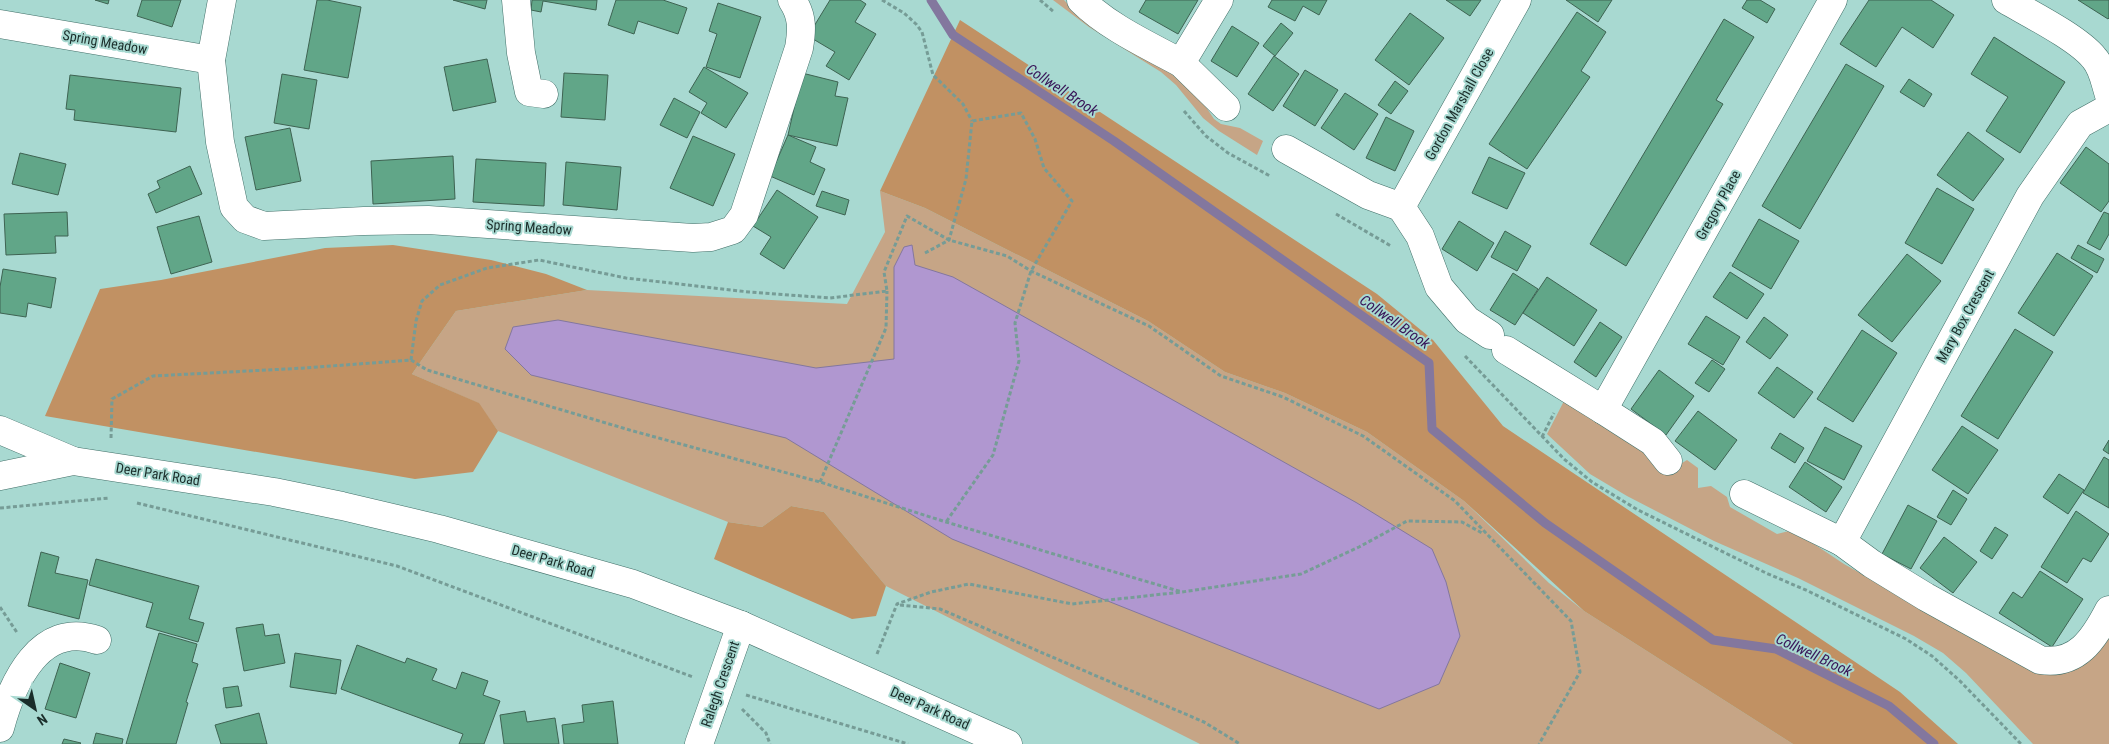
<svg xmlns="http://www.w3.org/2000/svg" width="2109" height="744" viewBox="0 0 2109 744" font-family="'Roboto Condensed',sans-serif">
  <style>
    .green { fill: #c6a586 }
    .forest { fill: #c19163 }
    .water { fill: #b097d0; stroke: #83779e }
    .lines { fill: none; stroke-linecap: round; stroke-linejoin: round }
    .stream { stroke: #83779e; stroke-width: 9 }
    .building { fill: #61a688; stroke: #3e6352 }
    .minor-casing { stroke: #416f68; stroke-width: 29 }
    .tertiary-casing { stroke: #416f68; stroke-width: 29 }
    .path { stroke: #769c96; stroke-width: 3; stroke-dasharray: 4 2.5; stroke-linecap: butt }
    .minor { stroke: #fff; stroke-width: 28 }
    .tertiary { stroke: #fff; stroke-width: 28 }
    .labels { text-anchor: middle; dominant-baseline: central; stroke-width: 4; stroke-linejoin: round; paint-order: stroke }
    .street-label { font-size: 14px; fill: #1a2d2a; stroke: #a8d9d1 }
    .water-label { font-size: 15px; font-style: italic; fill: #381558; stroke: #a8d9d1 }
  </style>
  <rect width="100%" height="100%" fill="#a8d9d1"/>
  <!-- green -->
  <g class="green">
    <polygon points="1053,0 1064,0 1075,12 1177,76 1200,98 1214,119 1221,124 1240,128 1263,141 1257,155 1219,131 1203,118 1176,85 1161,72 1089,27"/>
    <polygon points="880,191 925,208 1148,321 1225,372 1285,393 1367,432 1464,501 1549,583 1584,611 1793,744 1200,744 886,586 824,512 791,506 762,527 728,522 498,431 478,403 412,374 456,311 587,290 847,304 885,232"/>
    <polygon points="1564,401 1650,448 1669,471 1687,460 1698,468 1698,488 1711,486 1727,497 1730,507 1777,534 1793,530 1844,564 2027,667 2109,634 2109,744 2033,744 1966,673 1943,653 1914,636 1798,578 1714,541 1627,496 1590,474 1547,434"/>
  </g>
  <!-- forest -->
  <g class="forest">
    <polygon points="960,20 1377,294 1433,340 1503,426 1900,692 1958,744 1793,744 1584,611 1464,501 1367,432 1285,393 1225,372 1148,321 925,208 880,191"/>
    <polygon points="393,245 491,260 546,274 587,290 456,311 412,374 479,403 498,431 473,472 415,479 45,416 100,289 161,280 325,248"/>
    <polygon points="791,506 824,512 886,586 876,616 852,619 714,559 728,522 762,527"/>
  </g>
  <!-- water -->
  <polygon class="water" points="912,245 915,265 953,277 1357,503 1432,549 1446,582 1460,636 1439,684 1379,709 952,539 786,438 531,375 505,349 513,327 558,320 816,368 894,359 894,267 904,247"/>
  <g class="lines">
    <!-- stream -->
    <polyline class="stream" points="931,0 953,35 1114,141 1429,363 1432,429 1545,523 1713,640 1776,649 1889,706 1934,744"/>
  </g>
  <!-- building -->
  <g class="building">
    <polygon points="95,0 109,0 108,4"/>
    <polygon points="142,0 181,0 172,27 137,16"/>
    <polygon points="317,0 327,0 361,7 348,78 304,70"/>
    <polygon points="453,0 487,0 485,9"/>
    <polygon points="532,0 597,0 596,10 543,1 541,12 531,10"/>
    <polygon points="616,0 663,0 687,8 678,34 638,21 634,34 608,25"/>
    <polygon points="830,0 860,0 866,4 855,22 876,34 849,80 826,66 835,52 808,36"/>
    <polygon points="1146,0 1198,0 1178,34 1139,12"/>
    <polygon points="1272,0 1327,0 1319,15 1303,6 1295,21 1268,7"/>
    <polygon points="1446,0 1481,0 1470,16"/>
    <polygon points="1566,0 1612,0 1598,22"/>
    <polygon points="1747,0 1760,0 1775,9 1767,23 1742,8"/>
    <polygon points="1869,0 1931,0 1954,15 1933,48 1902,27 1876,67 1840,44"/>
    <polygon points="2078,0 2109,0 2109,18 2108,19"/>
    <polygon points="718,3 761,17 740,78 706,67 717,34 709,31"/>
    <polygon points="1577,12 1606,32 1581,71 1590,77 1527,169 1489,144"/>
    <polygon points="1410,13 1444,38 1409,85 1375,60"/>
    <polygon points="1724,19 1754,37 1716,100 1723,104 1626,266 1590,244"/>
    <polygon points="1281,23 1293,33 1275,56 1263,46"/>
    <polygon points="1232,26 1259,43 1237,77 1211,61"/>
    <polygon points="1994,37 2065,82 2020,153 1986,131 2008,97 1971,74"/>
    <polygon points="1274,56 1299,74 1273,111 1248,94"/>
    <polygon points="487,59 496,102 453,111 444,67"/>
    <polygon points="1846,64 1884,86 1800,229 1762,206"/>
    <polygon points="704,67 748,93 726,128 701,113 707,103 689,92"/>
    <polygon points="1305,70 1338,90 1315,126 1283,106"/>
    <polygon points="564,73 608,75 605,120 561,117"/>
    <polygon points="802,73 838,82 835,96 848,98 837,146 788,135"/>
    <polygon points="282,74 317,80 309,129 274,123"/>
    <polygon points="70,75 181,88 176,132 74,120 75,110 66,109"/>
    <polygon points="1909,79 1932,94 1924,107 1900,92"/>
    <polygon points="1395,81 1408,91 1391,114 1378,105"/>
    <polygon points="1345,93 1378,114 1354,150 1321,128"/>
    <polygon points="674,98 700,112 687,138 660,125"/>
    <polygon points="1386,117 1414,131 1395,171 1366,158"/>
    <polygon points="290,128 301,181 256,190 245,137"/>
    <polygon points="1968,132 2004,159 1973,201 1937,175"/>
    <polygon points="788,135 816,147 810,162 825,169 814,195 770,176"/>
    <polygon points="693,136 735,154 713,206 670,188"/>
    <polygon points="2086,147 2109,164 2109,201 2101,212 2060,183"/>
    <polygon points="20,153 66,164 58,195 12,184"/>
    <polygon points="453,156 455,199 373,204 371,161"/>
    <polygon points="1489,157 1525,173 1507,209 1472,193"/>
    <polygon points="476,159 546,163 544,206 473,202"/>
    <polygon points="566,162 621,167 617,210 563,205"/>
    <polygon points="190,166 202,194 156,213 148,194 160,188 157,181"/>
    <polygon points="1937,188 1974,209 1942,264 1905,243"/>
    <polygon points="777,190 818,217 784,269 760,254 771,237 753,226"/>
    <polygon points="822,191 849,200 845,215 816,206"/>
    <polygon points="67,212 68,236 55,236 56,253 6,255 4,214"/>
    <polygon points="2104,212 2109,214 2109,234 2100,250 2087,243"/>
    <polygon points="199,216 212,262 171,274 157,227"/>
    <polygon points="1759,219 1799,241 1771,289 1732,266"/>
    <polygon points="1459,221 1494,243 1477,271 1442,249"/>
    <polygon points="1505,231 1531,246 1517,271 1491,257"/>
    <polygon points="2078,245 2104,259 2097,273 2071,258"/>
    <polygon points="2057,253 2093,276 2054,336 2018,313"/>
    <polygon points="1907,254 1941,281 1892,342 1858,315"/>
    <polygon points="3,269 56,278 51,308 28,303 26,317 0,313 0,287"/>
    <polygon points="1730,272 1764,294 1747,319 1713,297"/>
    <polygon points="1513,273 1538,289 1515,325 1490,310"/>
    <polygon points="1547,277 1597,310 1574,346 1523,313"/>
    <polygon points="1706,316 1740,337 1723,365 1688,344"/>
    <polygon points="1764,317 1788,335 1770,359 1746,342"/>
    <polygon points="1600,322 1622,337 1596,377 1574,362"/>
    <polygon points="2015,329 2053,352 1998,439 1961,416"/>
    <polygon points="1862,330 1897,353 1853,422 1817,399"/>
    <polygon points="1712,360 1725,369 1709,392 1695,383"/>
    <polygon points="1777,367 1813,392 1794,418 1758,393"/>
    <polygon points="1659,370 1694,396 1666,435 1631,409"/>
    <polygon points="1698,411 1737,440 1715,470 1675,441"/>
    <polygon points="1962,426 1998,450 1968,494 1932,470"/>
    <polygon points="1825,427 1862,446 1844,480 1807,461"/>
    <polygon points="1780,433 1804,448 1795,463 1771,448"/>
    <polygon points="2109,440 2109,454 2103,450"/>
    <polygon points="2104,457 2109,460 2109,508 2083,493"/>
    <polygon points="1805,462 1842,487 1826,512 1789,487"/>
    <polygon points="2059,474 2084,490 2068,514 2043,497"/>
    <polygon points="1953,490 1967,499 1951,525 1937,517"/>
    <polygon points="1908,505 1937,521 1911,569 1882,554"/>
    <polygon points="2076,511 2109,534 2091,562 2083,558 2067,583 2041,567"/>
    <polygon points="1995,527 2008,535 1992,559 1980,551"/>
    <polygon points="1944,537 1977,562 1953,593 1920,568"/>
    <polygon points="41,552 59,557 55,573 88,580 79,619 28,606"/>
    <polygon points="96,559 199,586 189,619 204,623 198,642 146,627 153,603 89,585"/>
    <polygon points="2040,571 2083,599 2052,647 1999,613 2013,592 2022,598"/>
    <polygon points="263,624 265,636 279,634 285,663 244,671 236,628"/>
    <polygon points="159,633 197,644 192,662 198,664 186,702 188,703 176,744 126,744"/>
    <polygon points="357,645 405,663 407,658 437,669 432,680 456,689 462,672 488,681 483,695 500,701 484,744 459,744 463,734 341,689"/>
    <polygon points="295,653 341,660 336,694 290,687"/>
    <polygon points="60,663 90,673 76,718 45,709"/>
    <polygon points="238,686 242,706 226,708 223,688"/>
    <polygon points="613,701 618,744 564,744 562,725 584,722 582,705"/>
    <polygon points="525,711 527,722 555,718 559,744 504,744 500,715"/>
    <polygon points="259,713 267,744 221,744 215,725"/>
    <polygon points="96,733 123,739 122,744 93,744"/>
    <polygon points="64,739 81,743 80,744 62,744"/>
  </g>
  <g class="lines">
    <defs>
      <g id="minor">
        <path d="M222 0 211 60 220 142 234 207 245 219 264 226 364 221 428 220 693 238 711 237 733 230 744 215 799 48C802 30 803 16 792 0"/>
        <polyline points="516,0 521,53 529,92 544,94"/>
        <path d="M1081 0C1108 27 1148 45 1181 63"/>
        <polyline points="1219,0 1181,63 1226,107"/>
        <path d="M2006 0C2030 14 2078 38 2094 58 2103 68 2105 83 2109 95"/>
        <polyline points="0,24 211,60"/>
        <polyline points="1286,149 1368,195 1401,207 1517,0"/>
        <polyline points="1401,207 1420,236 1439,287 1467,320 1490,335"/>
        <polyline points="1506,350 1603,410 1833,0"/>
        <polyline points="1603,410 1653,442 1668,461"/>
        <path d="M1744 494 1842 542 1872 564 1926 597 2040 660C2077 666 2094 639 2109 610"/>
        <polyline points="1842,542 2030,196 2080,124 2109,108"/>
        <path d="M0 728C12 683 40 620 97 640"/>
        <polyline points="699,744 741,625"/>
      </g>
      <g id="tertiary">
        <polyline points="0,430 73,461 274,492 342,506 439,529 633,584 741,625 1008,744"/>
        <polyline points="0,476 73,461"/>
      </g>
    </defs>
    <!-- minor casing -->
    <use href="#minor" class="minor-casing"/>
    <!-- tertiary casing -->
    <use href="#tertiary" class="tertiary-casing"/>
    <!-- path -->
    <g class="path">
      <polyline points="882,0 904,13 916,24 922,32 933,75 963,104 972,121"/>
      <polyline points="1040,0 1054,12"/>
      <polyline points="1184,111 1206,136 1228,153 1270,176"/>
      <polyline points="1336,214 1391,246"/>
      <polyline points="925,253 949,240 966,179 972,121 1021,113 1035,139 1044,168 1072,201 1031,271 1015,323 1019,361 993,455 946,522"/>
      <polyline points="1465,356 1564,459 1592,482 1638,510 1766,573 1808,591 1906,639 1932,656 1960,681 2021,744"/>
      <polyline points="411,360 416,321 422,301 440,285 487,268 539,260 626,278 749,292 830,298 887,291 884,272 907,216 949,240 1007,256 1031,271 1149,326 1221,376 1283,397 1363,436 1455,501 1571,621 1580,672 1539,744"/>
      <polyline points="1542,437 1554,413"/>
      <polyline points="111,438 112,399 153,376 305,368 411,360 427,370 633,431 820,482 946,522 1182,592"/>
      <polyline points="820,482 886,328 887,291"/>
      <polyline points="137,503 397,566 693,677"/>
      <polyline points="0,508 109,498"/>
      <polyline points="900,605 940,609 1204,722 1240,744"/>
      <polyline points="0,607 18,634"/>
      <polyline points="877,654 897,604 931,592 969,584 1072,604 1182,592 1301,574 1359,547 1407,521 1462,522 1482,533"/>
      <polyline points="746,695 908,744"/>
      <polyline points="742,709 766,733 770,744"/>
    </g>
    <!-- minor -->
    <use href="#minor" class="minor"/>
    <!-- tertiary -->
    <use href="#tertiary" class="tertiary"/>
  </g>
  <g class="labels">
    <!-- street labels -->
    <g class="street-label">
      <text transform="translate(105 42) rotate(10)">Spring Meadow</text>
      <text transform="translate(1459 104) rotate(-61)">Gordon Marshall Close</text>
      <text transform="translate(1718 205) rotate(-61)">Gregory Place</text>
      <text transform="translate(529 227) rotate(4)">Spring Meadow</text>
      <text transform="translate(1965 316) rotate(-61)">Mary Box Crescent</text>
      <text transform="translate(158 474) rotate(9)">Deer Park Road</text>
      <text transform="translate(553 561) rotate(16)">Deer Park Road</text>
      <text transform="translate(720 684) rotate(-71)">Ralegh Crescent</text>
      <text transform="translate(930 708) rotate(24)">Deer Park Road</text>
    </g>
    <!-- water labels -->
    <g class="water-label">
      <text transform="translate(1062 90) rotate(33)">Collwell Brook</text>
      <text transform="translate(1395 322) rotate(35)">Collwell Brook</text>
      <text transform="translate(1814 655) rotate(25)">Collwell Brook</text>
    </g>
  </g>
  <!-- north arrow -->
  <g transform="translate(35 709) rotate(146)" stroke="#a8d9d1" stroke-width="4" paint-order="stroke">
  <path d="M0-4L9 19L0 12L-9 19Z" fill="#1a2d2a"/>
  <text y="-8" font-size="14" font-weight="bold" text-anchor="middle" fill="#1a2d2a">N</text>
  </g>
</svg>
